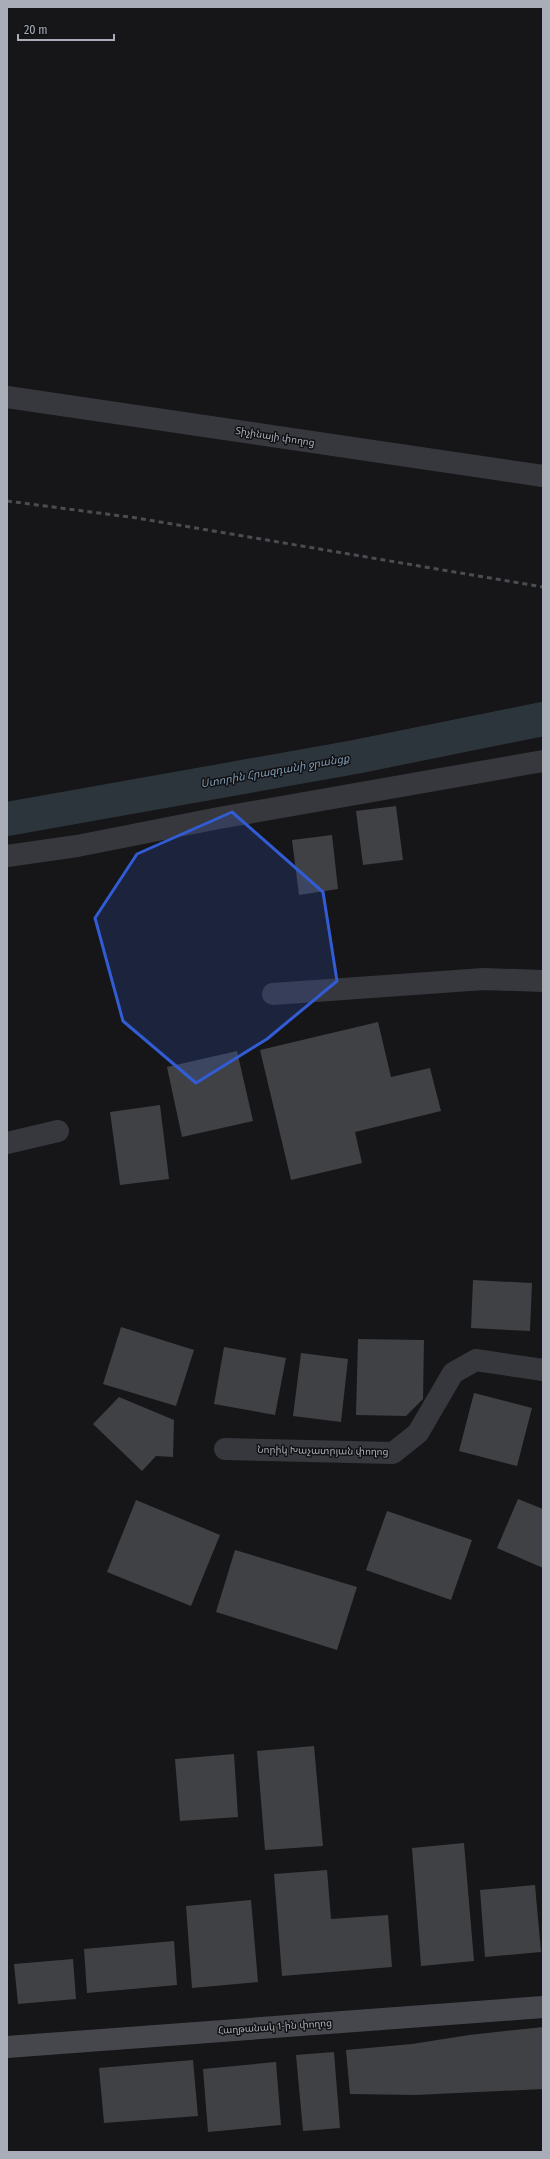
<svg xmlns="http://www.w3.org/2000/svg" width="550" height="2159" viewBox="0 0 550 2159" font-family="'Fira Sans Condensed','Noto Sans Armenian',sans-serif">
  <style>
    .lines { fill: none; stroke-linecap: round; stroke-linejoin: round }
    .canal { stroke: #2c353c; stroke-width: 34 }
    .building { fill: #404145 }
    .minor { stroke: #37383d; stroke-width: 22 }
    .tertiary { stroke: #37383d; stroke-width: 22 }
    .secondary { stroke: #45474d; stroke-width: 22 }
    .rail { stroke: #4a4c52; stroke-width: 3; stroke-dasharray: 5 4; stroke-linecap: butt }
    .marked { fill: #325cd3; fill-opacity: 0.2; stroke: #325cd3; stroke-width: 3; stroke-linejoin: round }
    .labels { text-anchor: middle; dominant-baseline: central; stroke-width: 3; stroke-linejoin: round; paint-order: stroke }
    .street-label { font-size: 10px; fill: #a8adb8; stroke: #111113 }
    .water-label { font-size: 11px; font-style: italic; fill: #7f9bb3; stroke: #111113 }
  </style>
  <rect width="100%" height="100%" fill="#161618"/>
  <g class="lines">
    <!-- canal -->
    <polyline class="canal" points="7,819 355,757 543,719"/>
  </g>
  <!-- building -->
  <g class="building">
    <polygon points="396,806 403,860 363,865 356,811"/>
    <polygon points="332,835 338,889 299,895 292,840"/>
    <polygon points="378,1022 391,1077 430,1068 441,1111 355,1132 362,1163 291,1180 260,1050"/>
    <polygon points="237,1051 253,1121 182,1137 167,1067"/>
    <polygon points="160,1105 169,1179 120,1185 110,1112"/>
    <polygon points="473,1280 532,1283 530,1331 471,1328"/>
    <polygon points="121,1327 194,1350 176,1406 103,1384"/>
    <polygon points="358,1339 424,1340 423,1399 406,1416 356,1415"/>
    <polygon points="224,1347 286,1358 275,1415 214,1404"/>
    <polygon points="301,1353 348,1359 341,1422 293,1416"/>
    <polygon points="474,1393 532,1408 517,1466 459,1451"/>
    <polygon points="119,1397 174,1420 173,1457 156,1456 142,1471 93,1424"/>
    <polygon points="518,1499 543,1509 543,1568 497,1548"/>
    <polygon points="136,1500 220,1535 191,1606 107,1572"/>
    <polygon points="387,1511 472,1540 451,1600 366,1570"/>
    <polygon points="235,1550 357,1587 337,1650 216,1612"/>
    <polygon points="314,1746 323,1846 265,1850 257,1751"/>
    <polygon points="234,1754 238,1817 180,1821 175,1759"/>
    <polygon points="464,1843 474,1961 421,1966 412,1848"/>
    <polygon points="327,1870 331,1919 388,1915 392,1967 282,1976 274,1874"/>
    <polygon points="535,1885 541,1952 485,1957 480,1890"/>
    <polygon points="251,1900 258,1982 192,1988 186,1906"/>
    <polygon points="174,1941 177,1985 87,1993 84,1949"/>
    <polygon points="73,1959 76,1999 18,2004 14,1964"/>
    <polygon points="543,2027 543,2089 415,2095 350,2094 346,2050 412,2044 469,2035"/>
    <polygon points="334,2052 340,2128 303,2131 296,2055"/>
    <polygon points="193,2060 198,2116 104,2123 99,2068"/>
    <polygon points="276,2062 281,2125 208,2132 203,2069"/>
  </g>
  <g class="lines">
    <!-- minor -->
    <g class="minor">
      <polyline points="7,856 77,846 219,818 543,761"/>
      <polyline points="273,994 484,979 543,981"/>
      <polyline points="7,1143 58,1131"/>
      <polyline points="225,1449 393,1453 418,1433 453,1373 476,1360 543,1370"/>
    </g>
    <!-- tertiary -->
    <polyline class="tertiary" points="7,397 543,476"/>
    <!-- secondary -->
    <polyline class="secondary" points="7,2047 543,2007"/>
    <!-- rail -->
    <polyline class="rail" points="7,501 137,518 543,587"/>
  </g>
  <!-- marked area -->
  <path class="marked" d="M232 812 323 892 337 981 267 1039 196 1083 123 1021 95 918 137 854Z"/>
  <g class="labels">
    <!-- street labels -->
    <g class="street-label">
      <text transform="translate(275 437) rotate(9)">Տիչինայի փողոց</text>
      <text transform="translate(323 1451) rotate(1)">Նորիկ Խաչատրյան փողոց</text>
      <text transform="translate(275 2027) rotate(-4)">Հաղթանակ 1-ին փողոց</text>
    </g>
    <!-- water labels -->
    <g class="water-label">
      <text transform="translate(275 771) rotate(-10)">Ստորին Հրազդանի ջրանցք</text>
    </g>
  </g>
  <!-- border -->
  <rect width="550" height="2159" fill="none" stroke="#a8adb8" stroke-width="16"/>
  <!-- scale -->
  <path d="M18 34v6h96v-6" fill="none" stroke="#a8adb8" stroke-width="2"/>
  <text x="24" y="34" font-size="12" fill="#a8adb8" stroke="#111113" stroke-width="3" paint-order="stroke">20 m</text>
</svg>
